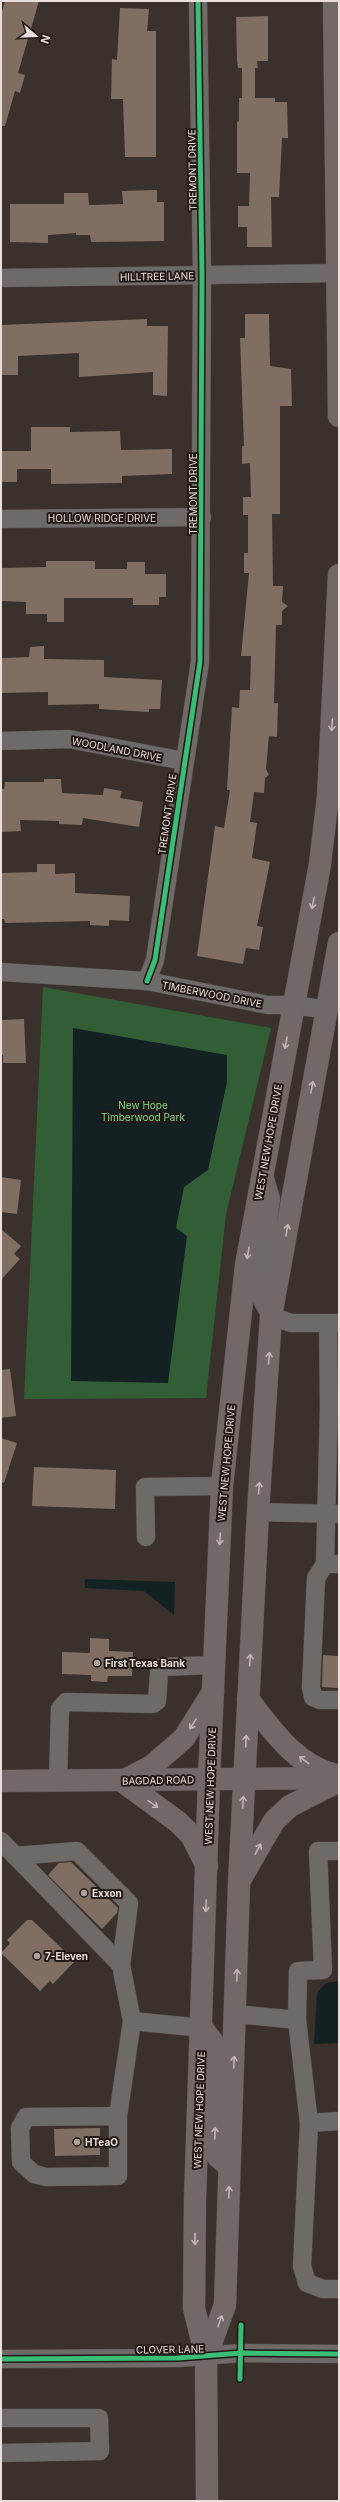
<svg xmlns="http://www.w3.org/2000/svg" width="340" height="2502" viewBox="0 0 340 2502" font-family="Inter,sans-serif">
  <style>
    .green { fill: #325e36 }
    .water { fill: #132123 }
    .building { fill: #7f6e61 }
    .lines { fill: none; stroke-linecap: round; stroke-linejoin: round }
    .minor-casing { stroke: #554e49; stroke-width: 19 }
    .major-casing { stroke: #554e49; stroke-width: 23 }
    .minor { stroke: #6e6a68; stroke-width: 18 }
    .major { stroke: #706967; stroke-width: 22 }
    .cycleway-casing { stroke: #211915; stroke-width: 8 }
    .cycleway { stroke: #3abd76; stroke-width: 5 }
    .oneway { stroke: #bfb5b1 }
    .poi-dot { fill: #aca19d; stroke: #211915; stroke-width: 1.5 }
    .labels { text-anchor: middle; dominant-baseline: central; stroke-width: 4; stroke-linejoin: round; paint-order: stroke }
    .street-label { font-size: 10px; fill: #e9ded9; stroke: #211915 }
    .park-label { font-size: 10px; fill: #80d889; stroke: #211915 }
    .poi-label { font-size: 10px; font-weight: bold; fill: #e9ded9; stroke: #211915; text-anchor: start }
  </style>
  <rect width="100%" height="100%" fill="#3a312d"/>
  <!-- green -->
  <polygon class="green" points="43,987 271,1028 226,1214 206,1398 24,1399"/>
  <!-- water -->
  <g class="water">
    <polygon points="73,1028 227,1055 227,1082 208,1170 184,1187 176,1228 187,1236 168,1383 71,1381"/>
    <polygon points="85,1579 175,1582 174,1615 144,1591 85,1588"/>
    <polygon points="339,1981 339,2043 314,2044 317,1993 326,1983"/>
  </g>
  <!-- building -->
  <g class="building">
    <polygon points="5,1 39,1 18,73 25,75 20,93 15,91 5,126 1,126 1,15"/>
    <polygon points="120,8 149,9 147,31 156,31 156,157 125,157 123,99 111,99 112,59 117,60"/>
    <polygon points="268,16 268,61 257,61 258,68 255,68 255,98 275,98 275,102 287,102 288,138 282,138 279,197 271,197 272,247 247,247 247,227 238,227 238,206 249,206 250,173 237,173 237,122 239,121 239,98 242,98 242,68 238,68 237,60 236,17"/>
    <polygon points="157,190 157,202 164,202 164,241 91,242 90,235 76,235 76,233 48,235 48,243 10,242 10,204 64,204 64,193 88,193 89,205 123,204 122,191"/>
    <polygon points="245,314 269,314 270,366 291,369 292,406 280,406 280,514 272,514 273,586 283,586 282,602 288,606 282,611 282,625 276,625 274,703 278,703 277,737 269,736 266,769 269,775 265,778 264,793 254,792 250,822 257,823 252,858 270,862 257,926 263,927 259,950 246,948 243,964 197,956 215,826 224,828 230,790 227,790 232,707 239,708 240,690 250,690 251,656 241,656 249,573 244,573 244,553 248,553 248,515 243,515 243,497 251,497 250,463 242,464 242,446 244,446 240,338 245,338"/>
    <polygon points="147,319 147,326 168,326 167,396 153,395 153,372 79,377 79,353 18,356 18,375 1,375 1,325"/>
    <polygon points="31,427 70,427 70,432 120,431 121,450 172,449 172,474 122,476 122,483 51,484 51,469 17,469 17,482 1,482 1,451 31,451"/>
    <polygon points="46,561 95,561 95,569 127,569 127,562 145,562 145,574 166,574 166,597 159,597 159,605 133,605 133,598 64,598 64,622 47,622 47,614 26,614 26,602 1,601 1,568 46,567"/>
    <polygon points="44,646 44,659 104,660 104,677 162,680 160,709 149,709 149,712 99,709 99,704 48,705 48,692 1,693 1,658 29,657 30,647"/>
    <polygon points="44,779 61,779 62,793 103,795 104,788 122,791 120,798 143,802 139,827 83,818 82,825 59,824 59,821 20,820 21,831 1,832 1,789 4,789 5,782 44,782"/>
    <polygon points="37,864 55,864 55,874 75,873 75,893 130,896 129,921 109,920 109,926 90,925 90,921 5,923 4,919 1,919 1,873 37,872"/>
    <polygon points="24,1019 26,1063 3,1063 3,1055 1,1055 1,1020"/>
    <polygon points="1,1177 21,1180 17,1214 1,1212"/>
    <polygon points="1,1229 21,1246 14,1254 20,1259 1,1280"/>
    <polygon points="10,1369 16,1416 1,1418 1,1370"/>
    <polygon points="1,1438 17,1443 4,1483 1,1482"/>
    <polygon points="34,1467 116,1470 115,1509 32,1506"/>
    <polygon points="90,1638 109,1639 109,1651 133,1652 132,1676 108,1676 107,1682 91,1681 91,1675 62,1674 62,1652 90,1653"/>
    <polygon points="323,1655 339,1656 339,1688 322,1687"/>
    <polygon points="71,1862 118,1908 117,1913 102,1929 48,1875 59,1863"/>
    <polygon points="27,1920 32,1920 75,1961 53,1984 50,1981 40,1991 1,1953 10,1943 7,1940"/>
    <polygon points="100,2128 100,2155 55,2156 54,2129"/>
  </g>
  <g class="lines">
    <defs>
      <g id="minor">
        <polyline points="1,278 339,273"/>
        <polyline points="1,519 202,517"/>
        <polyline points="1,741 69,739 184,761"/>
        <polyline points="1,972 147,981 268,1005 293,1005 328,1010"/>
        <polyline points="147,981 155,960 200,662 202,276 198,1"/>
        <polyline points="263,1172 271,1199 258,1293 271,1316 291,1323 339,1323"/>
        <polyline points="328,1323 329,1407"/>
        <polyline points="339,1407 329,1407 325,1564 339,1564"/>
        <polyline points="258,1512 338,1514"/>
        <polyline points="146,1537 145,1487 222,1486"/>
        <polyline points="325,1564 316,1578 311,1687 313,1697 320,1700 339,1700"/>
        <polyline points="58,1781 60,1709 66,1702 153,1704 157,1701 159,1673 162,1667 214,1665"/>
        <polyline points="1,1841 121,1965 132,2021 202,2028"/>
        <polyline points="15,1856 77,1851 129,1903 121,1965"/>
        <polyline points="236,2014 297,2020 298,1971 323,1970 318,1851 339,1851"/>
        <polyline points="297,2020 309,2123 302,2266 307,2283 323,2289 339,2289"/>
        <polyline points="118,2116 26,2117 20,2128 21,2162 34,2174 46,2177 118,2176 118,2116 132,2021"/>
        <polyline points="309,2123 339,2121"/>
        <polyline points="1,2359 178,2358 241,2353 339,2354"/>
        <polyline points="1,2418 99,2418 100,2451 1,2453"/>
      </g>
      <g id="major">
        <polyline points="334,1 339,416"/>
        <path d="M248 1699C272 1730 296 1766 336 1775"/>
        <polyline points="127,1779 152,1766 184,1738 213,1692"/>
        <polyline points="1,1781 339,1778"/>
        <polyline points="122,1781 178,1822 191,1835 207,1866"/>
        <polyline points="240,1880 274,1821 290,1806 339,1781"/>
        <path d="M203 2029C206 2034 211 2039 214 2044 224 2069 212 2125 218 2157L228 2165"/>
        <polyline points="206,2357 225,2305 239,1883 258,1512 271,1316 339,943"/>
        <polyline points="207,2501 206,2357 194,2308 195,2200 209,1779 222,1486 246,1265 320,864 328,797 339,575"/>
      </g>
    </defs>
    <!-- minor casing -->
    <use href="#minor" class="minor-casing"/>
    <!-- major casing -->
    <use href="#major" class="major-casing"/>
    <!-- minor -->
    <use href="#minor" class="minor"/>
    <!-- major -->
    <use href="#major" class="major"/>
    <defs>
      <g id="cycleway">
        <polyline points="147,981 155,960 200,662 202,276 198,1"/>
        <polyline points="1,2359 178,2358 241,2353 339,2354"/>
        <polyline points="240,2379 241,2325"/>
      </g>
    </defs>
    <!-- cycleway casing -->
    <use href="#cycleway" class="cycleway-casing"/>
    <!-- cycleway -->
    <use href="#cycleway" class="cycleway"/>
  </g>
  <!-- one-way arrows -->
  <defs><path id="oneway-shaft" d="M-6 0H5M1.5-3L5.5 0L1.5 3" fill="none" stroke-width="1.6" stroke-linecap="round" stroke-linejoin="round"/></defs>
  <g class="oneway">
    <use href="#oneway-shaft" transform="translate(332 725) rotate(93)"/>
    <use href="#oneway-shaft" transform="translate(313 903) rotate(101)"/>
    <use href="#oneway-shaft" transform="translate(286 1043) rotate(100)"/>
    <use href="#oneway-shaft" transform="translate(312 1087) rotate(-79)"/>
    <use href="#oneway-shaft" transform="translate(287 1230) rotate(-80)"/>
    <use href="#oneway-shaft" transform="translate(248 1253) rotate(100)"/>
    <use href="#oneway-shaft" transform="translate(269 1358) rotate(-86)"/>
    <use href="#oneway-shaft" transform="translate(259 1488) rotate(-86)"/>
    <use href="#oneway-shaft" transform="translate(220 1539) rotate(92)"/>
    <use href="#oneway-shaft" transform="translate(250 1660) rotate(-87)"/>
    <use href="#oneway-shaft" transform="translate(193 1724) rotate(122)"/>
    <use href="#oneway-shaft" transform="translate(246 1741) rotate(-87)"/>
    <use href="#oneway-shaft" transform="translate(304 1760) rotate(-143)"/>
    <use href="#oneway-shaft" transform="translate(243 1802) rotate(-87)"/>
    <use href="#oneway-shaft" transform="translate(153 1804) rotate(35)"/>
    <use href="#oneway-shaft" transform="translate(258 1849) rotate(-61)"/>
    <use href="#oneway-shaft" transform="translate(206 1906) rotate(92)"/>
    <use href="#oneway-shaft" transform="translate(237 1975) rotate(-89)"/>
    <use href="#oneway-shaft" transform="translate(234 2062) rotate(-87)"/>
    <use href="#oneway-shaft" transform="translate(215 2133) rotate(-89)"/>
    <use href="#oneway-shaft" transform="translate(229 2192) rotate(-88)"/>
    <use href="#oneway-shaft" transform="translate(195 2239) rotate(90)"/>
    <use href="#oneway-shaft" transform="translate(220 2321) rotate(-70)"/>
  </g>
  <!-- markers -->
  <g class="poi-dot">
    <circle cx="97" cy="1663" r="4"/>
    <circle cx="84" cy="1893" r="4"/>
    <circle cx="37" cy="1956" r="4"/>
    <circle cx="77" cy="2142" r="4"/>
  </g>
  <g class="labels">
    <!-- street labels -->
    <g class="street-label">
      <text transform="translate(192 170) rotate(-91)">TREMONT DRIVE</text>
      <text transform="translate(157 276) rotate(-1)">HILLTREE LANE</text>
      <text transform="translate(193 494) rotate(-90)">TREMONT DRIVE</text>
      <text x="102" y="518">HOLLOW RIDGE DRIVE</text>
      <text transform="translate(117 749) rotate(11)">WOODLAND DRIVE</text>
      <text transform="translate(167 814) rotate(-82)">TREMONT DRIVE</text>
      <text transform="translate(212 994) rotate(11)">TIMBERWOOD DRIVE</text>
      <text transform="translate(268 1142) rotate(-80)">WEST NEW HOPE DRIVE</text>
      <text transform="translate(226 1463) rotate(-85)">WEST NEW HOPE DRIVE</text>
      <text transform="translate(158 1780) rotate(-1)">BAGDAD ROAD</text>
      <text transform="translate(210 1786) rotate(-88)">WEST NEW HOPE DRIVE</text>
      <text transform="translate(199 2110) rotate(-88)">WEST NEW HOPE DRIVE</text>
      <text transform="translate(170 2349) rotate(-1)">CLOVER LANE</text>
    </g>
    <!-- park labels -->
    <g class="park-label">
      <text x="143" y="1105">New Hope<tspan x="143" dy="12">Timberwood Park</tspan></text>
    </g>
    <!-- poi labels -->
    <g class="poi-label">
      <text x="105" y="1663">First Texas Bank</text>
      <text x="92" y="1893">Exxon</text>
      <text x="45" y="1956">7-Eleven</text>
      <text x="85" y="2142">HTeaO</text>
    </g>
  </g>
  <!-- border -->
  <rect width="340" height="2502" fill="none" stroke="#e9ded9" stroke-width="4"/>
  <!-- north arrow -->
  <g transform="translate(36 36) rotate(109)" stroke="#211915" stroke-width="3" paint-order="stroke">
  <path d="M0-3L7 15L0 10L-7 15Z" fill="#e9ded9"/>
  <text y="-6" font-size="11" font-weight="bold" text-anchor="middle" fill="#e9ded9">N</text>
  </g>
</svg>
